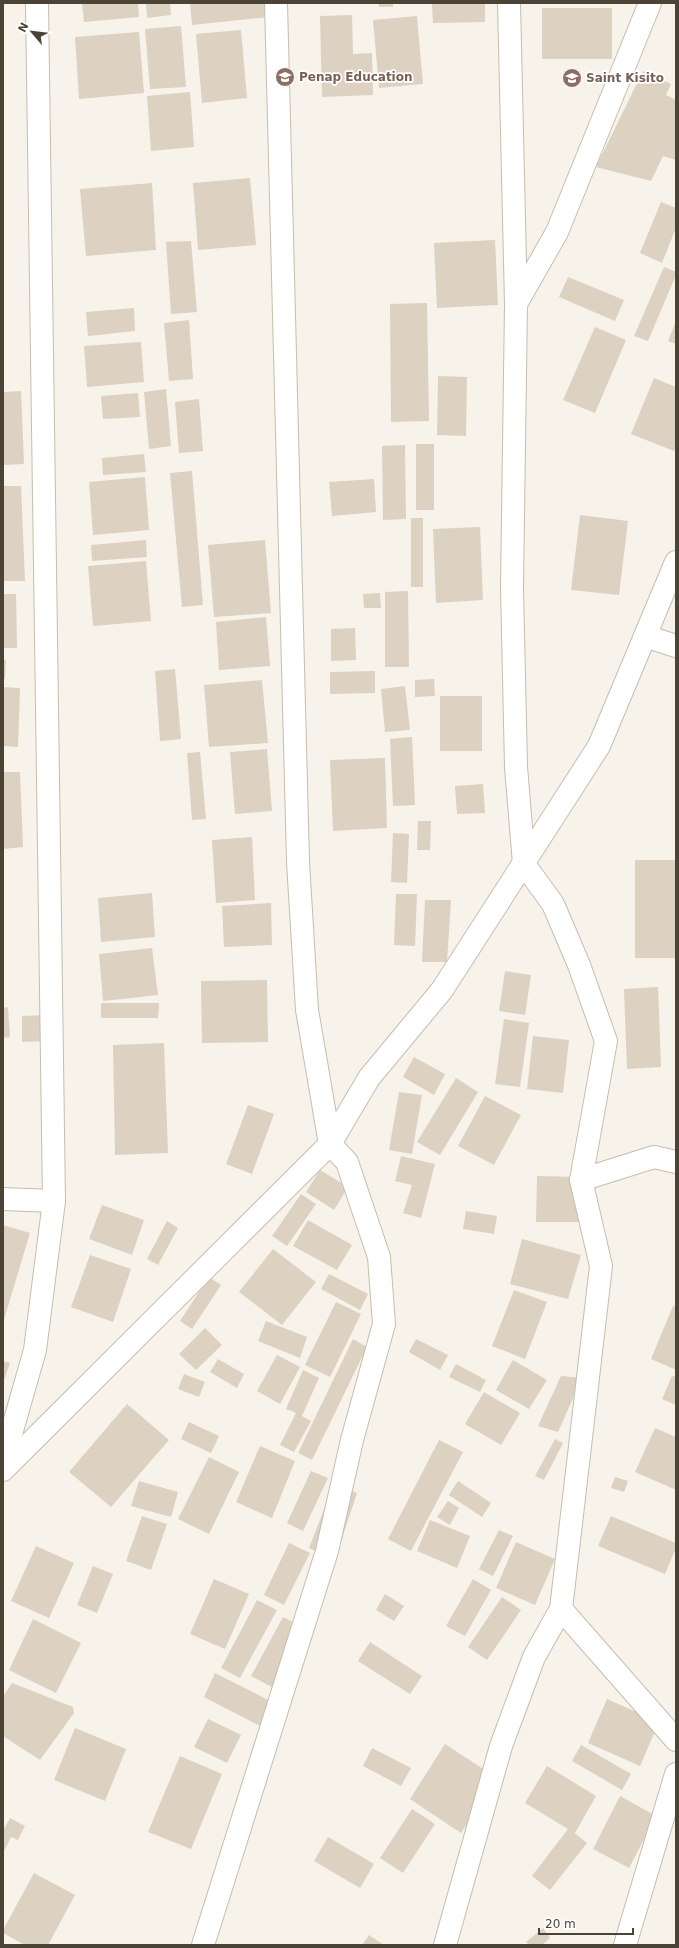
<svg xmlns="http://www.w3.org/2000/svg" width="679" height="1948" viewBox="0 0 679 1948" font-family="'DejaVu Sans',sans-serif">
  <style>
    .building { fill: #ddd1c1 }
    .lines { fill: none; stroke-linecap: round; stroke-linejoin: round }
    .street-casing { stroke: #c6bdae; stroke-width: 24 }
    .street { stroke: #fff; stroke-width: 22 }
    .labels { text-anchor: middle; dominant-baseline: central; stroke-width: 3.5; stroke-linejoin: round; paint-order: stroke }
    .education-label { font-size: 12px; font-weight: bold; fill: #785e54; stroke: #fff; text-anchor: start }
  </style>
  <rect width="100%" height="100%" fill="#f7f3ea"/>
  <!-- building -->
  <g class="building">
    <polygon points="82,3 138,3 139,17 84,22"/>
    <polygon points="146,3 170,3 171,15 147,18"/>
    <polygon points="190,3 268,3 269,17 192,25"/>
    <rect x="379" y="3" width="14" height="4"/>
    <polygon points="432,3 485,3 485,22 433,23"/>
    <rect x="542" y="8" width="70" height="51"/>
    <polygon points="352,15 353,54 372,53 373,95 322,97 320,16"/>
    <polygon points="417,16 423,84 379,88 373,20"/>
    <polygon points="181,26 186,87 150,89 145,29"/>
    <polygon points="241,30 247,98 202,103 196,34"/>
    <polygon points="139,32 144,93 79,99 75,37"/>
    <polygon points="643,71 671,84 666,95 676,100 676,160 663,156 651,181 596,167"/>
    <polygon points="190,92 194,147 151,151 147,96"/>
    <polygon points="250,178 256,245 198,250 193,183"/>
    <polygon points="152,183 156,250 86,256 80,189"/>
    <polygon points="661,202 676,208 676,228 662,263 640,253"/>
    <polygon points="495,240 498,305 437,308 434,243"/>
    <polygon points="191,241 197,312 171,314 166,242"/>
    <polygon points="664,267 676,272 676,275 648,341 634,336"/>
    <polygon points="568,277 624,300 615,321 559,297"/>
    <polygon points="427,303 429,421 391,422 390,304"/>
    <polygon points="134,308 135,331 88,336 86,312"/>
    <polygon points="189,320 193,379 169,381 164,323"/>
    <polygon points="676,321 676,344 668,341"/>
    <polygon points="595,327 626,340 595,413 563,400"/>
    <polygon points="141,342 144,382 87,387 84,346"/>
    <polygon points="438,376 467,377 466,436 437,435"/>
    <polygon points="654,378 676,387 676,447 674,451 631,434"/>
    <polygon points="166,389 171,446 149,449 144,392"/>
    <polygon points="21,391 24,464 3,465 3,392"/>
    <polygon points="138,393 140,417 103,419 101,396"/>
    <polygon points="199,399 203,451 179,453 175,402"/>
    <rect x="416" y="444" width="18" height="66"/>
    <polygon points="405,445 406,519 383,520 382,446"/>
    <polygon points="144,454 146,472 103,475 102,458"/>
    <polygon points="192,471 203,605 182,607 170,473"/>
    <polygon points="145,477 149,530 93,535 89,482"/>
    <polygon points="374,479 376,512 332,516 329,482"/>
    <polygon points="3,486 21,486 25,581 3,581"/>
    <polygon points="580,515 628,521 619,595 571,590"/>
    <rect x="411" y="518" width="12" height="69"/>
    <polygon points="480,527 483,600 436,603 433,529"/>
    <polygon points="146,540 147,557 92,561 91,545"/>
    <polygon points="265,540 271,613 214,617 208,545"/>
    <polygon points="146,561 151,621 93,626 88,566"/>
    <polygon points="408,591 409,667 385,667 385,592"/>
    <polygon points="380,593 381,608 364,608 363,594"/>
    <polygon points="3,594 16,594 17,648 3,648"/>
    <polygon points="266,617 270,666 219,670 216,622"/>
    <polygon points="355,628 356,660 331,661 331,629"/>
    <polygon points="3,660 6,660 5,679 3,679"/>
    <polygon points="175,669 181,739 160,741 155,671"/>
    <polygon points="375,671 375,693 330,694 330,672"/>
    <polygon points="434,679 435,696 415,697 415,680"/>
    <polygon points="262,680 268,743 209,747 204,685"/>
    <polygon points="405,686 410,730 385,732 381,689"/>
    <polygon points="3,687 20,688 18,747 3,746"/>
    <rect x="440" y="696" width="42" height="55"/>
    <polygon points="412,737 415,805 393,806 390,739"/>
    <polygon points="267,749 272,811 235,814 230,752"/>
    <polygon points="200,752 206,819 192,820 187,753"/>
    <polygon points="385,758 387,828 333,831 330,760"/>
    <polygon points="3,772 20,772 23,847 3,849"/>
    <polygon points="483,784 485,813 457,814 455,786"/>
    <polygon points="418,821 431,821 430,850 417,850"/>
    <polygon points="393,833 409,834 407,883 391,882"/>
    <polygon points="252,837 255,900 216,903 212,840"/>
    <rect x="635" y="860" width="41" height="98"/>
    <polygon points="152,893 155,937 101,942 98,898"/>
    <polygon points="396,894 417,894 415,946 394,945"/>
    <polygon points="425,900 451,900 447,962 422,962"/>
    <polygon points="271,903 272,945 224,947 222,906"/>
    <polygon points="152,948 158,995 103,1001 99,954"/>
    <polygon points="505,971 531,975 525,1015 499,1011"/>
    <polygon points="267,980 268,1042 202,1043 201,981"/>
    <polygon points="658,987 661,1067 627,1069 624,989"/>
    <polygon points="101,1003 159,1003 158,1018 101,1018"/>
    <polygon points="8,1007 10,1037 3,1038 3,1008"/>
    <polygon points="45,1015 45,1041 22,1042 22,1016"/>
    <polygon points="504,1019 529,1023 520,1087 495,1084"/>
    <polygon points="533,1036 569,1040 563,1093 527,1089"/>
    <polygon points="164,1043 168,1153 115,1155 113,1045"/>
    <polygon points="414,1057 445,1074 434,1095 403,1077"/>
    <polygon points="456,1078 478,1092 440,1155 417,1142"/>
    <polygon points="399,1092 422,1095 412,1154 389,1150"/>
    <polygon points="485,1096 521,1115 494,1165 458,1146"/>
    <polygon points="248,1105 274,1114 252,1174 226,1164"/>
    <polygon points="401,1156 435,1164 421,1218 403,1213 412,1185 395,1181"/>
    <polygon points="320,1170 348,1187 334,1210 306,1192"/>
    <polygon points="537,1176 581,1177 579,1222 536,1222"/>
    <polygon points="301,1194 316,1204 287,1246 272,1236"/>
    <polygon points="102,1205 144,1220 132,1255 89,1239"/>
    <polygon points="466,1211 497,1216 494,1234 463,1229"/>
    <polygon points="308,1220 352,1245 337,1270 293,1246"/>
    <polygon points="167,1221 178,1228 158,1265 147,1259"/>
    <polygon points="3,1225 30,1233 3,1323"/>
    <polygon points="522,1239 581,1255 568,1299 510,1284"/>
    <polygon points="273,1249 316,1282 282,1325 239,1292"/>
    <polygon points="90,1255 131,1269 113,1322 71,1307"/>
    <polygon points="329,1274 368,1294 360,1310 321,1289"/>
    <polygon points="209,1277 221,1285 192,1329 180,1321"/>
    <polygon points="514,1290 547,1302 525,1359 492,1346"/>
    <polygon points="336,1302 361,1314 330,1377 305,1365"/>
    <polygon points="673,1306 676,1307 676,1370 651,1359"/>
    <polygon points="266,1321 307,1337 300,1358 258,1341"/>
    <polygon points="205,1328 222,1345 196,1370 179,1354"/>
    <polygon points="353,1339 367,1347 312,1460 298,1453"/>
    <polygon points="416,1339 448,1355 440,1370 409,1352"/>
    <polygon points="277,1355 300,1367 280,1404 257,1391"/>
    <polygon points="218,1359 244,1374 237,1388 210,1372"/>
    <polygon points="513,1360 547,1380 529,1409 496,1390"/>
    <polygon points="3,1361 10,1363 3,1383"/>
    <polygon points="456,1364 486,1380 480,1392 449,1377"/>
    <polygon points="303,1370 319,1378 302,1416 311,1421 294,1452 280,1445 296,1413 286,1409"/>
    <polygon points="184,1374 205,1382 199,1397 178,1389"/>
    <polygon points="561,1376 582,1378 558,1432 538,1426"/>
    <polygon points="672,1376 676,1377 676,1405 662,1399"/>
    <polygon points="484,1392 520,1413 501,1445 465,1424"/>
    <polygon points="127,1404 169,1440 111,1507 69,1472"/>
    <polygon points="189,1422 219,1436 211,1453 181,1439"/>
    <polygon points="655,1428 676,1437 676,1490 635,1472"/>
    <polygon points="555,1439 563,1443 544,1480 535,1476"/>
    <polygon points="439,1440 463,1452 411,1551 388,1539"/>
    <polygon points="260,1446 295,1461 272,1518 236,1502"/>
    <polygon points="209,1457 239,1472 209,1534 178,1519"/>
    <polygon points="311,1471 328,1478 303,1531 287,1523"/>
    <polygon points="615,1477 628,1481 624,1492 611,1488"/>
    <polygon points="139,1481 178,1492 171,1517 131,1506"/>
    <polygon points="458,1481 491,1503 482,1517 449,1495"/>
    <polygon points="334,1484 357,1493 335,1560 309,1548"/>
    <polygon points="448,1501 459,1508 450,1525 437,1517"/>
    <polygon points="142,1516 167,1524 151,1570 126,1561"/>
    <polygon points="611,1516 676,1543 676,1548 665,1574 598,1546"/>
    <polygon points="430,1520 470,1536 457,1568 417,1551"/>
    <polygon points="499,1530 513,1536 493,1576 479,1569"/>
    <polygon points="516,1542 555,1559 535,1605 496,1588"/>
    <polygon points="289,1543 310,1553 284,1605 264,1595"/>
    <polygon points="36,1546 74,1563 49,1618 11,1601"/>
    <polygon points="93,1566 113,1574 97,1613 77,1605"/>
    <polygon points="214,1579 249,1594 225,1649 190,1634"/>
    <polygon points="473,1579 491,1590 465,1636 446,1626"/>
    <polygon points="385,1594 404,1606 394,1621 376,1610"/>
    <polygon points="502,1597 521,1610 487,1660 468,1647"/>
    <polygon points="257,1600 277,1610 240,1678 221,1668"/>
    <polygon points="283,1617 313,1633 281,1692 251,1676"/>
    <polygon points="33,1619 81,1643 56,1693 9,1670"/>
    <polygon points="370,1642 422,1676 410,1694 358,1661"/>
    <polygon points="215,1673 272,1702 260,1726 204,1697"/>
    <polygon points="12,1683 73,1707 74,1713 40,1760 3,1736 3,1697"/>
    <polygon points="607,1699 659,1722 640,1766 588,1743"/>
    <polygon points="208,1719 241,1735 227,1763 194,1747"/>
    <polygon points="75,1728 126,1749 105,1801 54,1780"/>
    <polygon points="445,1744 497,1778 461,1833 410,1799"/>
    <polygon points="581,1745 631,1774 622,1790 572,1761"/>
    <polygon points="372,1748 411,1768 401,1786 363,1766"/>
    <polygon points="180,1756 222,1774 191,1849 148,1832"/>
    <polygon points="547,1766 596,1796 575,1833 571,1830 587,1843 550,1890 532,1876 568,1829 525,1803"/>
    <polygon points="620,1796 656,1816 629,1868 593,1849"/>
    <polygon points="412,1809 435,1824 403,1873 380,1858"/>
    <polygon points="10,1818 25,1826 18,1840 11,1837 3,1853 3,1831"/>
    <polygon points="328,1837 374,1864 360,1888 314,1861"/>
    <polygon points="34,1873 75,1895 48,1945 25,1945 3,1933 3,1930"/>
    <polygon points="543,1928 550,1938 542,1945 529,1945 526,1942"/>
    <polygon points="369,1935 384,1945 362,1945"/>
  </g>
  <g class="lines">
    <defs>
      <g id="street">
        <polyline points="516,304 557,232 650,3"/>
        <polyline points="645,636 676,646"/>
        <polyline points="581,1180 654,1157 676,1162"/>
        <polyline points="3,1199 54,1201"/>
        <polyline points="3,1462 35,1350 54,1201 37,3"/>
        <polyline points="3,1470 330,1144 369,1078 442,990 599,746 676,562"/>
        <polyline points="561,1609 676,1740"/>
        <polyline points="203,1945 327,1551 352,1440 384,1324 379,1257 347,1162 330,1144 307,1010 298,862 276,3"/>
        <polyline points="445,1945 501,1746 534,1657 561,1609 601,1266 581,1180 606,1041 579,965 553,904 524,864 516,767 512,588 516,304 509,3"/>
        <polyline points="625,1945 676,1774"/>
      </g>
    </defs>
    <!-- street casing -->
    <use href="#street" class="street-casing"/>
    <!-- street -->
    <use href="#street" class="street"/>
  </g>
  <!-- icons -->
  <defs>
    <symbol id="school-disc" viewBox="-11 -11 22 22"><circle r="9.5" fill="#8d6e63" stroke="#fff"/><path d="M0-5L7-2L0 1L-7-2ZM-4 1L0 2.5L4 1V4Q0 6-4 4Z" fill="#fff"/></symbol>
  </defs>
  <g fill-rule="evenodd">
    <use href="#school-disc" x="274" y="66" width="22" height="22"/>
    <use href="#school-disc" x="561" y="67" width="22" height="22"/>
  </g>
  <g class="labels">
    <!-- education labels -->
    <g class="education-label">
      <text x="299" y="77">Penap Education</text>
      <text x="586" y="78">Saint Kisito</text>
    </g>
  </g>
  <!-- border -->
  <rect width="679" height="1948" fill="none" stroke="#4c4337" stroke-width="8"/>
  <!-- north arrow -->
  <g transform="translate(32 32) rotate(298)" stroke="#ffffff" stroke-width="3" paint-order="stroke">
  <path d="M0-3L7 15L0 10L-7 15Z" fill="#4c4337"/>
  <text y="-6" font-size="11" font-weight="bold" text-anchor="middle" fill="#4c4337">N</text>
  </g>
  <!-- scale -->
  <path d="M539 1928v6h94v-6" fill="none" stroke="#4c4337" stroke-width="2"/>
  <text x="545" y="1928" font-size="12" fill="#4c4337" stroke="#ffffff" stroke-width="3" paint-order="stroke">20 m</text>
</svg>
